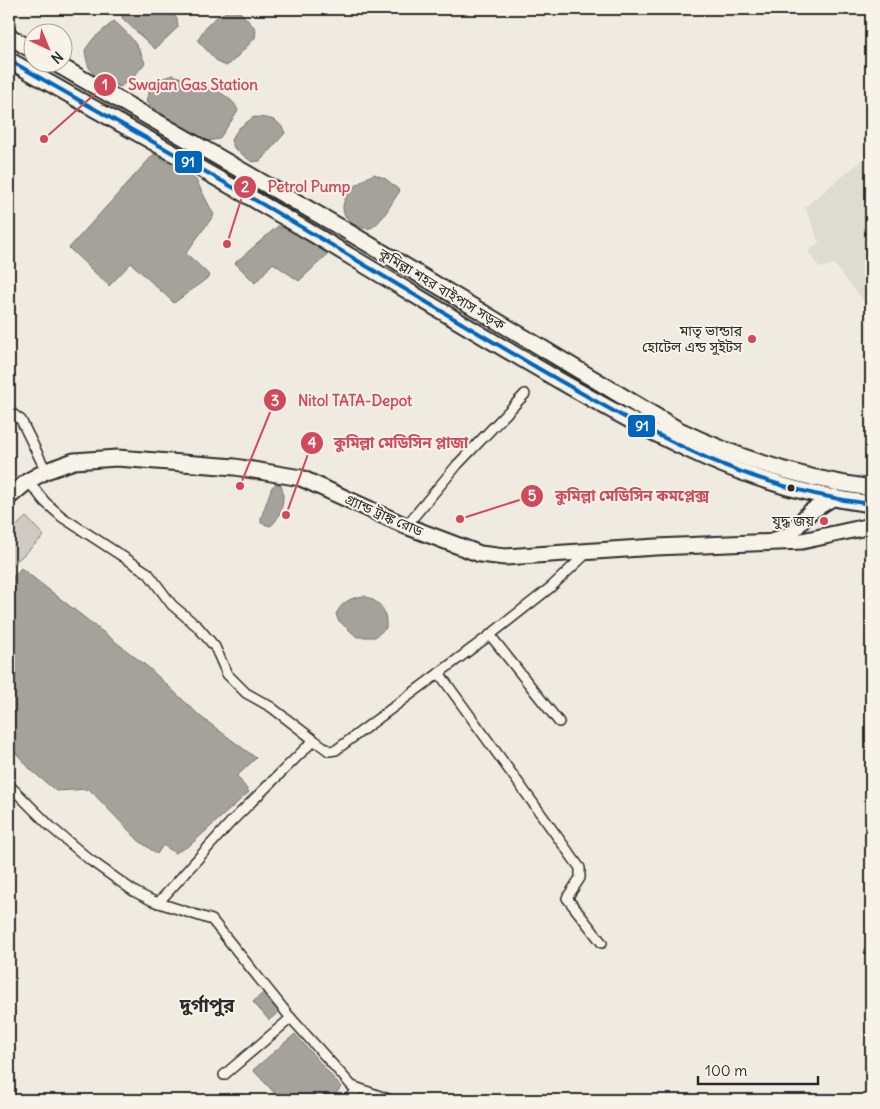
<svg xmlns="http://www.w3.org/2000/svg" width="880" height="1109" viewBox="0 0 880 1109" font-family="Delius,'Noto Sans Bengali',sans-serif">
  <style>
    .built { fill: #dedbd1 }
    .green { fill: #cfcbc2; stroke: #7d7b76 }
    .water { fill: #a4a29a; stroke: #74726e }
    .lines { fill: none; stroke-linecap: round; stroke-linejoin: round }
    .minor-casing { stroke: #2b2b2b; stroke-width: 12 }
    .trunk-casing { stroke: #2b2b2b; stroke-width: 19 }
    .minor { stroke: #f7f3e8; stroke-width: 9 }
    .trunk { stroke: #f7f3e8; stroke-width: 15 }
    .bus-1-casing { stroke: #f7f3e8; stroke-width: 8 }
    .bus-1 { stroke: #0065bd; stroke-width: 4 }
    .poi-dot { fill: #d1495b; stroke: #f7f3e8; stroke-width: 2 }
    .bus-dot { fill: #2b2b2b; stroke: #f7f3e8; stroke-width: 2 }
    .labels { text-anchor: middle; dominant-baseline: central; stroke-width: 4; stroke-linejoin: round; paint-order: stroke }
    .street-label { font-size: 14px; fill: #2b2b2b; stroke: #f7f3e8 }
    .poi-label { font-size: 14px; fill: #2b2b2b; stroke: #f7f3e8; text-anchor: end }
    .district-label { font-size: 19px; font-weight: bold; fill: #2b2b2b; stroke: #f7f3e8 }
    .leader { fill: none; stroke: #d1495b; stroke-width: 2 }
    .callout-dot { fill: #d1495b; stroke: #f7f3e8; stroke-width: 2 }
    .mark-label { font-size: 15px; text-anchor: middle; font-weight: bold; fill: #fff }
    .callout-label { font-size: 15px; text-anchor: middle; font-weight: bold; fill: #d1495b; stroke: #f7f3e8; stroke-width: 4; stroke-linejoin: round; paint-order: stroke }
    .line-badge { stroke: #f7f3e8; stroke-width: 2 }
    .badge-label { font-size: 14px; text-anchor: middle; font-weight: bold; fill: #fff }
  </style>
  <rect width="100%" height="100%" fill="#efebe0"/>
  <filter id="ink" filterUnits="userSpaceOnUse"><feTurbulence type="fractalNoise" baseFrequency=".02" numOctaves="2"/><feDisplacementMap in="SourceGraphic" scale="10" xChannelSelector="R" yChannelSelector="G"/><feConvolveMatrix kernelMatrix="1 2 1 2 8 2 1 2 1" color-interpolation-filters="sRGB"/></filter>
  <g filter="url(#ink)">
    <!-- built -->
    <polygon class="built" points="871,153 871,310 834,264 820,268 808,252 819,242 805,207"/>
    <!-- green -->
    <polygon class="green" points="26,517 44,536 9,568 9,533"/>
    <!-- water -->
    <g class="water">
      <polygon points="123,9 170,9 177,19 178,27 155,49 122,18"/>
      <path d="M232 9 241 13 256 29 255 38 231 63 226 66 218 62 198 41C204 25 216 16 232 9Z"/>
      <path d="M114 21C129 34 138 44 145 63L135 75 120 87C96 78 88 76 85 50L93 39Z"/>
      <path d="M173 75C191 82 233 91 238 111L219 139 207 141 157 112 147 102C150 83 155 80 173 75Z"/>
      <path d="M254 117C269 118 279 118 285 133L260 161 252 162 234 148 231 140 239 128Z"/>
      <polygon points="154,154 196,180 214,215 186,253 210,276 174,303 131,263 109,286 69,248"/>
      <path d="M374 174 386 179 400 191C392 201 385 218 374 226 364 234 342 221 343 207 344 192 362 180 374 174Z"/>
      <polygon points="278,226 291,231 328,254 299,281 273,263 255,283 235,263"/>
      <path d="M276 484H280C287 494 281 520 270 526L261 523V518L272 487Z"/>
      <polygon points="21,568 149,668 201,717 256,758 237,776 249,792 189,846 175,853 163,845 157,854 139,841 89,789 56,791 31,770 9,745 9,581"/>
      <path d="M364 596C381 602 387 610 386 628L375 637H357L338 620 336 614C343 601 350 598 364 596Z"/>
      <polygon points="263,993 279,1012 269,1020 253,1002"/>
      <polygon points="295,1034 341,1087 331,1100 281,1100 253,1070"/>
    </g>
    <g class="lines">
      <defs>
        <g id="minor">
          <polyline points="9,411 21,420 46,471"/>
          <polyline points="28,481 45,502 62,517 148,573 172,605 198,627 215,647 227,674 246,693 271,707 314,740"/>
          <polyline points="406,526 458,464 525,394"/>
          <polyline points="490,635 559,722"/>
          <polyline points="439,673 580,868 580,878 567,898 602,943"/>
          <polyline points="9,785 52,828 90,860 135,892 153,901 212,920 290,1017 352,1086 391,1100"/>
          <polyline points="158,903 230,823 314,740 329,751 336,750 490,635 551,587 588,552"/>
          <polyline points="224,1075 291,1018"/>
          <polyline points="348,1100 358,1089"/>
        </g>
        <g id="trunk">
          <polyline points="9,36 32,50"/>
          <path d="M9 60C123 126 240 189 353 258 420 298 487 339 555 378 660 438 749 489 871 504"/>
          <path d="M53 62 345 230 677 429C739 459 803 479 871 488"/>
          <polyline points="9,497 28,481 46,471 74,461 117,458 235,467 301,478 406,526 480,554 505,557 656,547 802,541 871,526"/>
          <polyline points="775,540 789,535 810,512 834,497"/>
        </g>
      </defs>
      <!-- minor casing -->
      <use href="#minor" class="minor-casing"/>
      <!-- trunk casing -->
      <use href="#trunk" class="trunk-casing"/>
      <!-- minor -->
      <use href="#minor" class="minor"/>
      <!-- trunk -->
      <use href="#trunk" class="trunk"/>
      <defs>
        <path id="bus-1" d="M9 60C123 126 240 189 353 258 420 298 487 339 555 378 660 438 749 489 871 504"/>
      </defs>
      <!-- bus-1 casing -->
      <use href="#bus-1" class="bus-1-casing"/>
      <!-- bus-1 -->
      <use href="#bus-1" class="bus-1"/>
    </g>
  </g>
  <!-- markers -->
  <g class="poi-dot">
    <circle cx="752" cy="339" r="5"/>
    <circle cx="824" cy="521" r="5"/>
  </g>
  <circle class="bus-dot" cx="791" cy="488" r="4.5"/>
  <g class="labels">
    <!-- street labels -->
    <g class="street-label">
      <text transform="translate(442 289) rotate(31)">কুমিল্লা শহর বাইপাস সড়ক</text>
      <text transform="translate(384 515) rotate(24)">গ্র্যান্ড ট্রাঙ্ক রোড</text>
    </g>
    <!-- poi labels -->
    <g class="poi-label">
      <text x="742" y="331">মাতৃ ভান্ডার<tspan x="742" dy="16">হোটেল এন্ড সুইটস</tspan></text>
      <text x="814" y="521">যুদ্ধ জয়</text>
    </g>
    <!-- district labels -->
    <g class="district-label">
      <text x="207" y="1005">দুর্গাপুর</text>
    </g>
  </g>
  <!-- callouts -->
  <path class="leader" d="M44 139L105 85M227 244L245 187M240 486L275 400M286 515L312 443M460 519L532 496"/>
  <g class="callout-dot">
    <circle cx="44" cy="139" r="5"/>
    <circle cx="227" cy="244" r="5"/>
    <circle cx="240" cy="486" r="5"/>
    <circle cx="286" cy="515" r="5"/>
    <circle cx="460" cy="519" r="5"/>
    <circle cx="105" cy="85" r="12"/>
    <circle cx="245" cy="187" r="12"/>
    <circle cx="275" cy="400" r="12"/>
    <circle cx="312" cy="443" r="12"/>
    <circle cx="532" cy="496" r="12"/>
  </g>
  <g class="mark-label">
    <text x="105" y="90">1</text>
    <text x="245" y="192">2</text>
    <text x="275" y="406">3</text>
    <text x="312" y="448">4</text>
    <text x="532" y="501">5</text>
  </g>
  <g class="callout-label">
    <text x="193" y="90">Swajan Gas Station</text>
    <text x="309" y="192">Petrol Pump</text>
    <text x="355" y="406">Nitol TATA-Depot</text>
    <text x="401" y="448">কুমিল্লা মেডিসিন প্লাজা</text>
    <text x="632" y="501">কুমিল্লা মেডিসিন কমপ্লেক্স</text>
  </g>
  <g class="line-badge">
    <rect x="174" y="150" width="29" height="24" rx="5" fill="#0065bd"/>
    <rect x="627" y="414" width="29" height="24" rx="5" fill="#0065bd"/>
  </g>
  <g class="badge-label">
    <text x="188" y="167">91</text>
    <text x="642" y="431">91</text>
  </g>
  <!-- margin -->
  <rect width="880" height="1109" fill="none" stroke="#f7f3e8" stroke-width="30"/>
  <rect x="15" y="15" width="850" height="1079" fill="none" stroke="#2b2b2b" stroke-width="2" filter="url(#ink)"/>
  <!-- north arrow -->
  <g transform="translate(48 48) rotate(136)"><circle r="24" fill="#f7f3e8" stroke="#a5a39c"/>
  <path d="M0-4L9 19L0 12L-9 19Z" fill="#d1495b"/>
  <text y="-8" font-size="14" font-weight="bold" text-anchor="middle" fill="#2b2b2b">N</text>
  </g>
  <!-- scale -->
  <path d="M698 1076v8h120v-8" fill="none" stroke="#2b2b2b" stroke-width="2.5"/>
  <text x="705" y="1076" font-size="15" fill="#2b2b2b" stroke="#f7f3e8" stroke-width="4" paint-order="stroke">100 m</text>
</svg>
